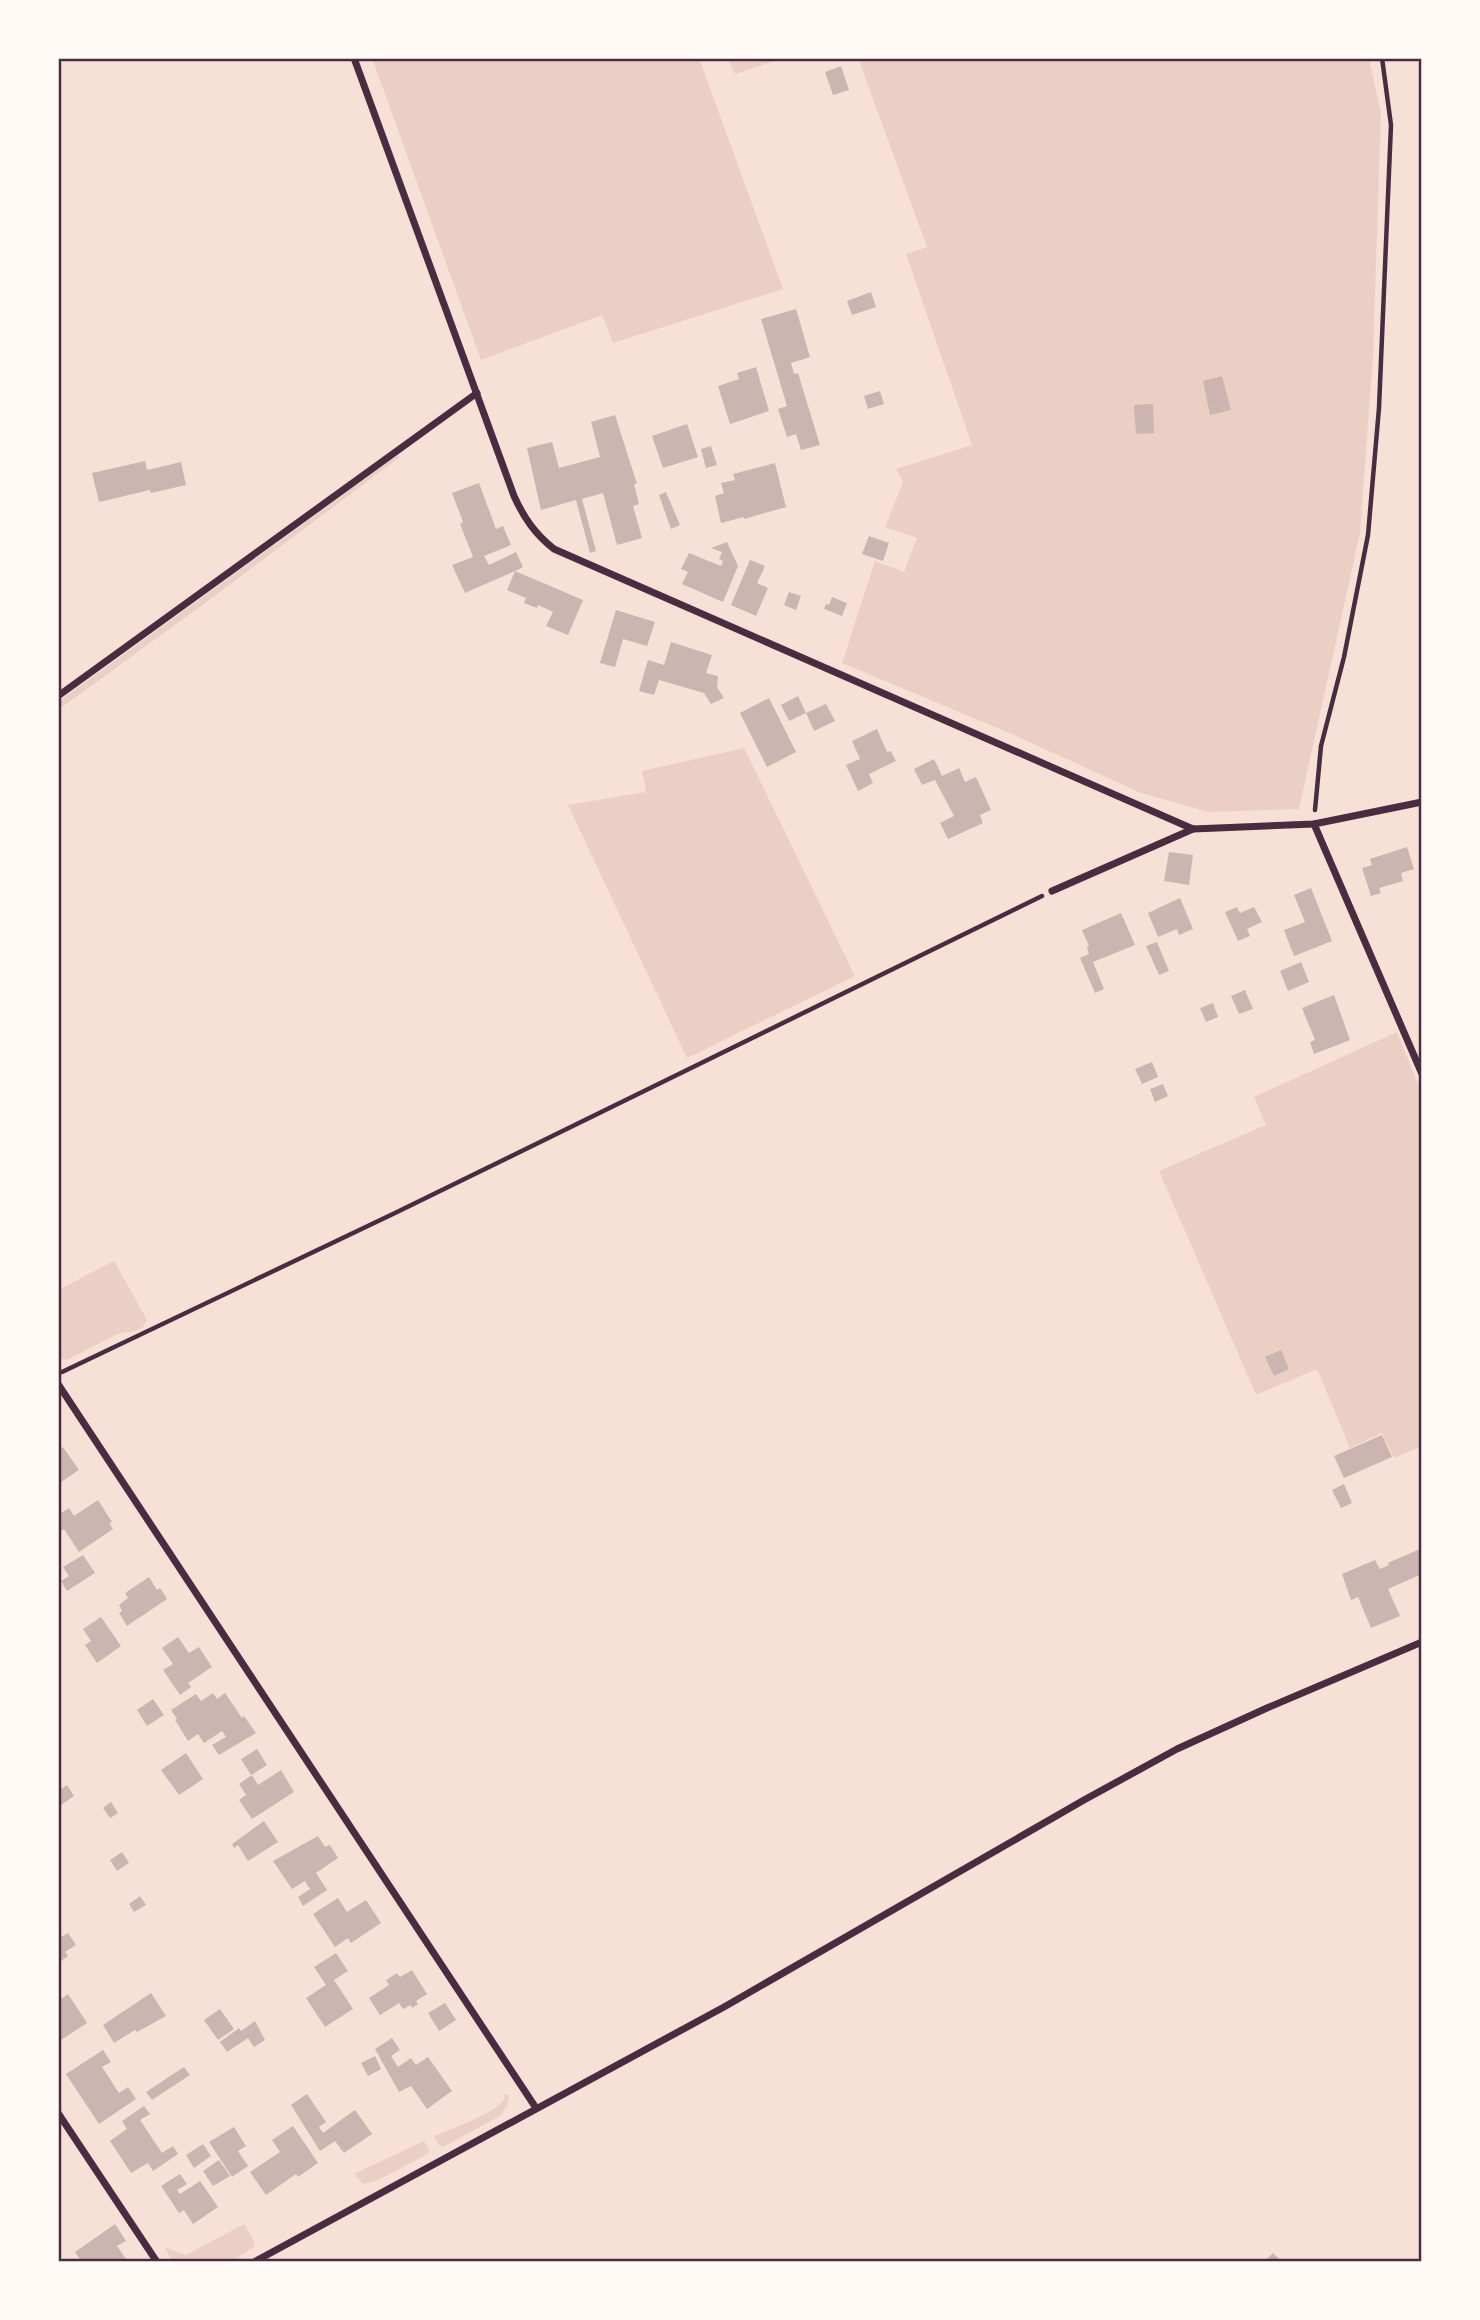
<svg xmlns="http://www.w3.org/2000/svg" width="1480" height="2320" viewBox="0 0 1480 2320" font-family="'Roboto Serif',serif">
  <style>
    .green { fill: #ebcfc5 }
    .building { fill: #ccb4b1 }
    .lines { fill: none; stroke-linecap: round; stroke-linejoin: round }
    .path { stroke: #4a2c40; stroke-width: 4.5 }
    .minor { stroke: #4a2c40; stroke-width: 7 }
    .neatline { fill: none; stroke: #4a2c40; stroke-width: 2.5 }
  </style>
  <rect width="100%" height="100%" fill="#f7e1d7"/>
  <!-- green -->
  <g class="green">
    <polygon points="372,58 699,58 783,289 613,343 602,315 481,360"/>
    <polygon points="728,58 783,58 735,74"/>
    <polygon points="858,58 1369,58 1381,113 1373,356 1360,533 1299,809 1209,812 1141,793 1014,735 842,663 875,561 904,572 917,538 885,527 903,482 896,469 972,445 906,254 927,247"/>
    <polygon points="398,455 400,457 212,598 58,710 58,702"/>
    <polygon points="744,748 855,976 687,1058 568,805 646,792 642,771"/>
    <polygon points="1397,1032 1422,1094 1422,1446 1394,1458 1382,1433 1350,1448 1317,1369 1256,1395 1159,1171 1266,1125 1254,1097"/>
    <polygon points="114,1261 147,1320 143,1327 135,1331 117,1334 67,1360 58,1358 58,1290"/>
    <path d="M509 2094 508 2104 500 2116 443 2147 439 2145 434 2136C451 2129 497 2113 505 2098L503 2095Z"/>
    <polygon points="424,2141 429,2150 428,2154 376,2181 363,2184 354,2174"/>
    <polygon points="244,2224 254,2241 254,2247 231,2262 173,2262 164,2247 186,2255"/>
  </g>
  <!-- building -->
  <g class="building">
    <polygon points="841,66 849,90 833,95 825,72"/>
    <polygon points="871,292 876,307 852,315 847,301"/>
    <polygon points="796,309 810,357 791,363 794,374 798,373 820,445 801,450 796,434 787,437 778,409 787,406 761,319"/>
    <polygon points="756,367 769,411 730,424 718,386 739,379 737,373"/>
    <polygon points="1222,376 1231,410 1210,415 1203,381"/>
    <polygon points="880,391 884,404 868,409 864,396"/>
    <polygon points="1153,404 1154,433 1136,434 1134,405"/>
    <polygon points="615,415 637,484 634,484 639,504 633,506 642,538 617,545 603,493 582,499 596,551 590,553 576,500 541,510 527,448 552,442 559,468 600,457 591,422"/>
    <polygon points="687,424 698,457 663,468 652,436"/>
    <polygon points="711,446 717,465 706,468 701,449"/>
    <polygon points="145,461 147,470 181,462 186,485 151,493 150,490 99,502 92,473"/>
    <polygon points="775,463 786,507 744,519 744,517 721,523 715,496 724,493 721,483 735,480 733,474"/>
    <polygon points="479,483 496,529 503,526 511,545 484,556 489,565 516,552 523,567 515,571 583,600 568,635 546,626 553,612 538,605 537,608 524,603 526,598 507,590 515,571 465,593 452,565 473,557 460,524 463,522 452,493"/>
    <polygon points="666,492 680,525 671,529 659,495"/>
    <polygon points="869,536 889,543 883,561 862,554"/>
    <polygon points="727,542 738,566 723,602 682,584 688,572 681,569 689,553 721,566 723,561 719,559 722,552 711,548"/>
    <polygon points="750,560 765,566 757,583 768,588 756,616 731,605"/>
    <polygon points="789,592 801,596 796,610 784,605"/>
    <polygon points="832,597 847,603 842,616 824,609 826,604 829,605"/>
    <polygon points="616,610 655,622 647,646 623,639 615,667 600,663"/>
    <polygon points="671,642 712,655 706,673 718,676 717,687 724,698 711,704 704,693 659,680 654,695 639,691 648,660 664,665"/>
    <polygon points="798,696 806,713 789,721 781,705"/>
    <polygon points="769,698 796,752 767,767 740,713"/>
    <polygon points="826,704 835,721 814,731 806,713"/>
    <polygon points="877,729 887,752 891,751 896,761 869,774 873,783 858,791 846,765 860,759 852,741"/>
    <polygon points="934,759 942,776 959,768 965,782 976,777 991,810 980,815 983,823 948,839 940,823 954,816 935,780 922,785 914,769"/>
    <polygon points="1407,847 1414,869 1401,873 1403,881 1379,888 1381,893 1371,896 1362,868 1372,865 1370,859"/>
    <polygon points="1169,852 1193,855 1189,885 1164,881"/>
    <polygon points="1311,888 1332,941 1294,956 1284,930 1305,922 1294,895"/>
    <polygon points="1180,898 1193,929 1179,935 1177,929 1158,937 1148,913"/>
    <polygon points="1237,907 1240,913 1254,907 1262,922 1247,929 1250,936 1238,941 1225,912"/>
    <polygon points="1121,913 1135,945 1093,962 1104,989 1095,993 1080,958 1089,954 1087,947 1089,946 1082,930"/>
    <polygon points="1157,942 1169,971 1159,975 1146,946"/>
    <polygon points="1301,962 1309,982 1288,991 1280,971"/>
    <polygon points="1245,990 1253,1009 1239,1014 1231,996"/>
    <polygon points="1334,995 1350,1040 1314,1054 1310,1042 1315,1040 1302,1008"/>
    <polygon points="1213,1003 1218,1017 1206,1022 1200,1008"/>
    <polygon points="1152,1062 1158,1077 1142,1084 1135,1069"/>
    <polygon points="1163,1084 1168,1096 1155,1102 1150,1089"/>
    <polygon points="1281,1350 1289,1369 1274,1376 1265,1357"/>
    <polygon points="1382,1435 1392,1457 1344,1478 1334,1456"/>
    <polygon points="63,1447 79,1470 58,1484 58,1451"/>
    <polygon points="1344,1484 1352,1503 1341,1508 1332,1490"/>
    <polygon points="98,1500 112,1522 109,1523 113,1529 79,1552 64,1529 58,1533 58,1515 69,1508 74,1516"/>
    <polygon points="1422,1548 1422,1574 1388,1589 1400,1616 1371,1628 1358,1597 1351,1600 1342,1574 1375,1560 1380,1569 1389,1565 1388,1563"/>
    <polygon points="83,1555 95,1573 67,1591 61,1581 69,1576 63,1567"/>
    <polygon points="149,1577 157,1590 160,1588 167,1599 127,1626 119,1613 122,1611 119,1605 128,1598 125,1593"/>
    <polygon points="101,1617 121,1646 97,1663 85,1645 91,1641 83,1629"/>
    <polygon points="178,1637 189,1653 199,1647 212,1667 188,1683 191,1687 180,1695 163,1670 173,1664 162,1648"/>
    <polygon points="213,1693 217,1699 225,1693 242,1718 244,1716 256,1733 219,1755 212,1745 226,1737 222,1731 204,1743 198,1734 188,1741 175,1720 177,1719 171,1710 196,1694 201,1701"/>
    <polygon points="153,1699 164,1715 147,1726 137,1710"/>
    <polygon points="257,1749 267,1765 251,1775 241,1759"/>
    <polygon points="186,1753 203,1779 179,1795 161,1770"/>
    <polygon points="281,1770 294,1792 252,1819 239,1800 246,1795 239,1784 252,1775 258,1785"/>
    <polygon points="67,1785 74,1796 58,1807 58,1791"/>
    <polygon points="111,1802 118,1813 110,1818 103,1808"/>
    <polygon points="264,1821 278,1842 248,1861 238,1845 234,1848 232,1844"/>
    <polygon points="318,1836 325,1847 330,1845 338,1858 316,1873 327,1890 303,1906 298,1897 310,1889 308,1886 305,1881 292,1889 273,1861"/>
    <polygon points="122,1852 129,1863 117,1871 110,1860"/>
    <polygon points="140,1896 146,1905 134,1912 129,1904"/>
    <polygon points="338,1898 347,1912 366,1900 381,1923 351,1943 348,1938 335,1947 313,1914"/>
    <polygon points="68,1933 76,1945 65,1952 68,1956 58,1963 58,1939"/>
    <polygon points="336,1953 348,1971 334,1980 353,2009 325,2027 306,1998 326,1985 314,1967"/>
    <polygon points="412,1970 427,1994 416,2001 418,2004 412,2008 411,2005 403,2009 399,2003 380,2015 369,1998 389,1985 386,1980 397,1973 400,1977"/>
    <polygon points="151,1993 166,2016 137,2032 135,2030 114,2043 103,2025"/>
    <polygon points="68,1994 87,2023 58,2042 58,2001"/>
    <polygon points="445,2003 456,2020 439,2031 428,2013"/>
    <polygon points="220,2009 234,2029 218,2040 204,2020"/>
    <polygon points="255,2021 265,2040 254,2047 248,2038 227,2052 220,2042 239,2028 241,2031"/>
    <polygon points="392,2038 400,2050 391,2056 398,2067 411,2058 416,2065 428,2057 452,2091 427,2109 411,2086 399,2092 375,2049"/>
    <polygon points="103,2050 111,2062 102,2067 119,2093 128,2087 136,2099 99,2124 66,2074"/>
    <polygon points="375,2056 381,2069 368,2076 361,2063"/>
    <polygon points="184,2067 190,2075 152,2100 146,2092"/>
    <polygon points="307,2094 326,2122 319,2127 323,2133 355,2110 372,2134 344,2153 335,2141 320,2151 291,2105"/>
    <polygon points="144,2106 150,2114 140,2120 162,2153 173,2146 178,2154 153,2171 148,2163 131,2173 110,2141 127,2129 122,2121"/>
    <polygon points="293,2126 318,2163 298,2177 296,2174 266,2195 250,2172 280,2152 272,2140"/>
    <polygon points="234,2127 246,2146 238,2151 248,2166 232,2177 209,2142"/>
    <polygon points="203,2144 211,2156 194,2168 186,2155"/>
    <polygon points="219,2160 230,2176 213,2186 203,2171"/>
    <polygon points="180,2174 187,2184 177,2190 180,2194 200,2181 218,2207 193,2224 184,2210 179,2213 161,2186"/>
    <polygon points="115,2224 126,2241 117,2246 128,2262 82,2262 75,2252"/>
    <polygon points="1273,2253 1282,2262 1264,2262"/>
  </g>
  <g class="lines">
    <!-- path -->
    <g class="path">
      <polyline points="1315,810 1321,746 1344,657 1368,535 1379,408 1391,125 1382,58"/>
      <polyline points="62,1372 395,1213 1042,896"/>
    </g>
    <!-- minor -->
    <g class="minor">
      <path d="M354 58 514 496C524 518 535 534 554 549L1193 829 1314 824 1422 802"/>
      <polyline points="58,696 477,393"/>
      <polyline points="1314,824 1422,1074"/>
      <polyline points="1052,891 1193,829"/>
      <polyline points="58,1384 536,2108"/>
      <polyline points="58,2113 157,2262"/>
      <polyline points="254,2262 724,2007 1084,1800 1177,1749 1267,1708 1422,1642"/>
    </g>
  </g>
  <!-- border -->
  <rect width="1480" height="2320" fill="none" stroke="#fffaf5" stroke-width="119"/>
  <rect x="60" y="60" width="1360" height="2200" class="neatline"/>
</svg>
